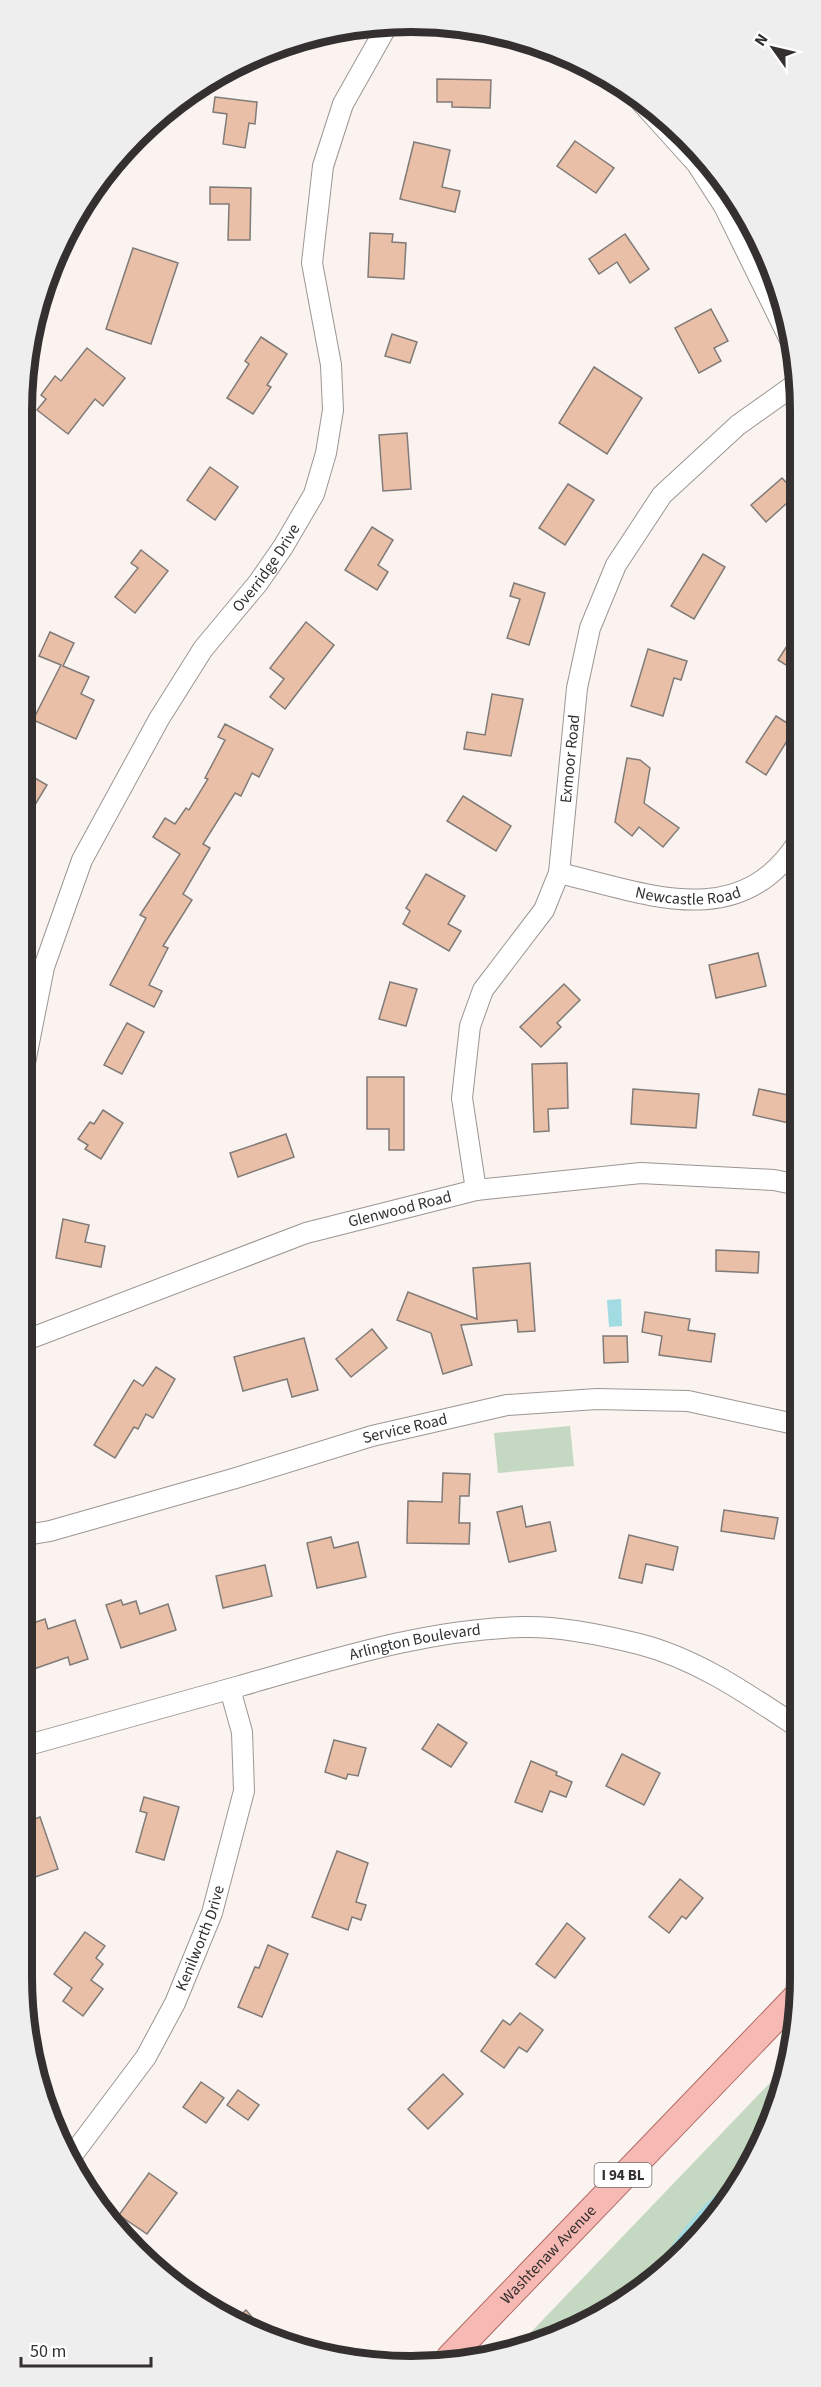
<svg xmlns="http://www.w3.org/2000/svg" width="821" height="2387" viewBox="0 0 821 2387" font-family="'Source Sans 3',sans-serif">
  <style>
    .green { fill: #c5d8c1 }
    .water { fill: #a2dbe1 }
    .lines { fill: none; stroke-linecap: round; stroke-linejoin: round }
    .stream { stroke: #a2dbe1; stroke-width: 5 }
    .building { fill: #eabfa8; stroke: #817b78; stroke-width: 1.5 }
    .minor-casing { stroke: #9c9693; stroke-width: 22 }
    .major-casing { stroke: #af6b64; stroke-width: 28 }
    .minor { stroke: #fff; stroke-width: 20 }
    .major { stroke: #f7b9b3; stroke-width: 26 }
    .labels { text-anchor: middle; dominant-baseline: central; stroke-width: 5; stroke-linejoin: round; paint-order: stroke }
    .shield { fill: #fff; stroke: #706e6d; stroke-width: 1.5 }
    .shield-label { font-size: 15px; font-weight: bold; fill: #33302f }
    .street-label { font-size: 16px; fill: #33302f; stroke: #fff }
    .rim { fill: none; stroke: #33302f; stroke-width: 8 }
  </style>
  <rect width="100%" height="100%" fill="#faf3f0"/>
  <!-- green -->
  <g class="green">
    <polygon points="570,1426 574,1466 498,1473 494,1433"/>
    <polygon points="789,2063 787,2077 734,2193 627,2300 511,2353"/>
  </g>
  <!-- water -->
  <polygon class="water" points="621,1299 622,1326 609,1327 607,1300"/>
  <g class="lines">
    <!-- stream -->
    <path class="stream" d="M660 2267C679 2239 707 2197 738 2184"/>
  </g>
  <!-- building -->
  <g class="building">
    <polygon points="437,79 491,80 490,108 452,107 452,102 437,102"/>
    <polygon points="215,97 257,102 255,124 249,123 245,148 223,144 227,114 213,112"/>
    <polygon points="575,141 614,168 596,193 557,166"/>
    <polygon points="414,142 450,150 442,187 460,191 455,212 400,199"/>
    <polygon points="210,187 251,188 250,240 228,240 229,204 210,204"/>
    <polygon points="370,233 393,234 392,242 406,243 404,279 368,277"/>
    <polygon points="625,234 649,269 630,283 617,262 599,274 589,259"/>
    <polygon points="133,248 178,263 151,344 106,329"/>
    <polygon points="711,309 728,341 714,348 721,361 699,373 675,328"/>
    <polygon points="392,334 417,342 410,363 385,356"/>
    <polygon points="261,337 287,354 267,385 271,387 253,414 227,398 249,364 245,361"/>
    <polygon points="87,348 125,378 103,406 95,399 68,434 37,410 46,399 41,395 55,376 61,381"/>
    <polygon points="594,367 642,398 607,454 559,423"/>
    <polygon points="407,433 411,489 383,491 379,435"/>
    <polygon points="210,467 238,487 215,520 187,500"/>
    <polygon points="782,478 797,494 766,522 751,505"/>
    <polygon points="568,484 594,500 565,545 539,528"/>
    <polygon points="372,527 393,540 378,565 388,572 377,590 345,570"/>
    <polygon points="141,550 168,571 135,613 115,597 138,568 131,563"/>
    <polygon points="703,554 725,567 694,619 671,606"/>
    <polygon points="514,583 545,593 529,645 507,638 520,599 510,596"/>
    <polygon points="306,622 334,645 285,709 270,697 284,679 270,668"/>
    <polygon points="797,630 797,672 778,660"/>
    <polygon points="50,632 74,643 63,666 89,677 81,694 94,700 76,739 33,720 61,665 39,656"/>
    <polygon points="648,649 687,661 681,680 674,678 663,716 631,706"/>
    <polygon points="492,694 523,699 511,756 464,749 467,732 485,735"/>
    <polygon points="776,716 795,728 766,775 746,762"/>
    <polygon points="225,724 273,749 259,777 252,773 241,796 235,793 203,844 210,848 183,894 192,900 163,946 168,948 149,985 162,991 154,1007 110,985 146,918 140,915 180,854 153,837 165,818 175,824 186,808 189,810 208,779 205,778 225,740 218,737"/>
    <polygon points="627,758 640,760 650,768 644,803 679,828 663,847 639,827 632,836 615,822"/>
    <polygon points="21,770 47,785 21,828"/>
    <polygon points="463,796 511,826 496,851 447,821"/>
    <polygon points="426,874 465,896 448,924 461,931 449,951 403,924 410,911 406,908"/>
    <polygon points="758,953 766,986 716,998 709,965"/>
    <polygon points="390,982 417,989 406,1026 379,1019"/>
    <polygon points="564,984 580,1000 557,1023 561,1027 541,1047 520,1027"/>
    <polygon points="127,1023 144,1032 122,1074 104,1065"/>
    <polygon points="567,1063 568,1108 548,1109 549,1131 534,1132 532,1064"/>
    <polygon points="367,1077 404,1077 404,1150 389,1150 389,1129 367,1129"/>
    <polygon points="633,1089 699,1094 696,1128 631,1124"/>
    <polygon points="759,1089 798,1097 798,1125 753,1115"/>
    <polygon points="103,1110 123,1123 101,1159 85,1149 88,1145 78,1139 90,1122 94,1124"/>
    <polygon points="286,1134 294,1157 238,1177 230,1153"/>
    <polygon points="63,1219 89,1225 85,1242 105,1246 101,1267 56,1258"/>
    <polygon points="716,1250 759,1252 758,1273 716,1271"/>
    <polygon points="530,1263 535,1331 518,1332 517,1320 461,1325 472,1365 443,1374 431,1333 397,1320 408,1292 477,1319 473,1268"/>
    <polygon points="645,1312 690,1319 688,1330 715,1334 711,1362 659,1355 662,1336 642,1332"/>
    <polygon points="372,1329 387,1348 351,1377 336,1359"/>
    <polygon points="603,1336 627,1336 628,1362 604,1363"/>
    <polygon points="304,1338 318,1390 292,1397 287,1379 243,1391 234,1357"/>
    <polygon points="156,1367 175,1379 153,1418 146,1414 138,1429 134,1427 115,1458 94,1445 134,1380 143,1386"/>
    <polygon points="443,1473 470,1474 469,1496 460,1496 459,1523 470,1523 469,1544 407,1543 408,1501 442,1502"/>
    <polygon points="522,1506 526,1527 550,1522 556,1551 509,1562 497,1512"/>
    <polygon points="724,1510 778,1518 774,1539 721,1531"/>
    <polygon points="629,1535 678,1547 673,1570 646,1564 642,1583 619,1578"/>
    <polygon points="331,1537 334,1548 358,1542 366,1577 317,1588 307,1543"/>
    <polygon points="265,1565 272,1596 223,1608 216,1576"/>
    <polygon points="121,1600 123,1605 136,1601 140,1614 168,1604 176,1630 121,1648 106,1605"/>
    <polygon points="45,1619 48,1629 75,1620 88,1659 70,1665 68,1657 31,1670 27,1660 21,1662 21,1627"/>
    <polygon points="438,1724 467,1743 451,1767 422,1749"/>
    <polygon points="334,1740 366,1748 358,1776 348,1774 346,1779 325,1772"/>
    <polygon points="622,1754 660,1773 644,1805 606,1786"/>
    <polygon points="531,1761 557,1772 556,1775 572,1782 566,1797 550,1791 542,1812 515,1802"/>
    <polygon points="144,1797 179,1807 164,1860 136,1852 147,1813 140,1811"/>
    <polygon points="40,1817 58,1869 21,1882 21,1824"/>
    <polygon points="337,1851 368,1863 356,1902 366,1905 361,1920 352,1917 348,1930 312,1917"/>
    <polygon points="680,1879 703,1898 686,1919 682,1916 669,1933 649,1917"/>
    <polygon points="567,1923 585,1938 555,1978 536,1964"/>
    <polygon points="85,1932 105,1946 96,1958 103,1964 91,1980 103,1989 83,2016 63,2001 72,1988 54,1974"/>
    <polygon points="268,1945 288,1954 262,2017 238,2007 255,1967 259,1968"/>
    <polygon points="520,2013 543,2030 527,2052 519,2047 504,2068 481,2051 503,2020 510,2025"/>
    <polygon points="443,2074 463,2094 428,2129 408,2109"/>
    <polygon points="201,2082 224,2098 206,2123 183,2107"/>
    <polygon points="238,2090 259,2105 248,2120 227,2105"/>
    <polygon points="149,2173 177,2193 147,2234 119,2215"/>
    <polygon points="246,2310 267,2335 233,2322"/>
  </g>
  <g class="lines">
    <defs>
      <g id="minor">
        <polyline points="597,70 621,86"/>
        <polyline points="641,102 697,164 724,206 792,344"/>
        <path id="s1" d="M559 873C645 893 739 934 798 842"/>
        <path id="s2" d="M21 1083 44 967 82 860 159 719 203 649 258 583 283 547 314 494 326 453 333 410 331 365 312 263 323 166 343 104 387 26"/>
        <path id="s3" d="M476 1190 462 1098 470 1026 483 990 544 910 559 873 577 688 590 628 616 565 662 495 738 425 797 383"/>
        <path id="s4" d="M21 1342 306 1233 476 1190 641 1173 774 1180 798 1185"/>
        <path id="s5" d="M21 1536 50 1531 236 1478 372 1436 507 1405 597 1399 688 1401 799 1425"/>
        <path id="s6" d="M21 1747C94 1727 167 1707 240 1686 332 1660 426 1629 523 1627 560 1626 603 1635 639 1644 698 1659 749 1695 799 1728"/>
        <path id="s7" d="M71 2157 146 2057 175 2003 212 1913 244 1791 242 1732 230 1689"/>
      </g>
      <g id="major">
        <path id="s8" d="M450 2357 798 1995"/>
      </g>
    </defs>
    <!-- minor casing -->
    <use href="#minor" class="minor-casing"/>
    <!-- major casing -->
    <use href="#major" class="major-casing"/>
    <!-- minor -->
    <use href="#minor" class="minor"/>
    <!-- major -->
    <use href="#major" class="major"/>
  </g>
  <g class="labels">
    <!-- shield labels -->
    <rect class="shield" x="594.5" y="2163" width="57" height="24" rx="4.5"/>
    <g class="shield-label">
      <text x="623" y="2175">I 94 BL</text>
    </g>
    <!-- street labels -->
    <g class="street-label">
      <text stroke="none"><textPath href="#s2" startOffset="578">Overridge Drive</textPath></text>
      <text stroke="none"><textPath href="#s3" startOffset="459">Exmoor Road</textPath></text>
      <text stroke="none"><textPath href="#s1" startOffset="132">Newcastle Road</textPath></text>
      <text stroke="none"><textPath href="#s4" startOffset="402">Glenwood Road</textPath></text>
      <text stroke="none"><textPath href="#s5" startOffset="399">Service Road</textPath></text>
      <text stroke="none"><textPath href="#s6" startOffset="408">Arlington Boulevard</textPath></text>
      <text stroke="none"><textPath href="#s7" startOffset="256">Kenilworth Drive</textPath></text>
      <text stroke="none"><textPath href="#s8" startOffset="142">Washtenaw Avenue</textPath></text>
    </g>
  </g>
  <!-- crop -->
  <path d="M0 0H821V2387H0ZM411 32H411A379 379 0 0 1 790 411V1977A379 379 0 0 1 411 2356H411A379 379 0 0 1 32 1977V411A379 379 0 0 1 411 32Z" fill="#efeeee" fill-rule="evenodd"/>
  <path class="rim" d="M411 32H411A379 379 0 0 1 790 411V1977A379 379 0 0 1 411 2356H411A379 379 0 0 1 32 1977V411A379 379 0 0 1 411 32Z"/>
  <!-- north arrow -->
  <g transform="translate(773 48) rotate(304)" stroke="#ffffff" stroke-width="4.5" paint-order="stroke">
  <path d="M0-4.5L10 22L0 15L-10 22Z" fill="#33302f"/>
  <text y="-9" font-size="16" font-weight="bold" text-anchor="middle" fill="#33302f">N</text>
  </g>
  <!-- scale -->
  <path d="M21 2357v9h130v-9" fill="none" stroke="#33302f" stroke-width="3"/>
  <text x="30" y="2357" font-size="18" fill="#33302f" stroke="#ffffff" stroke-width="4.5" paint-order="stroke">50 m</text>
</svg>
